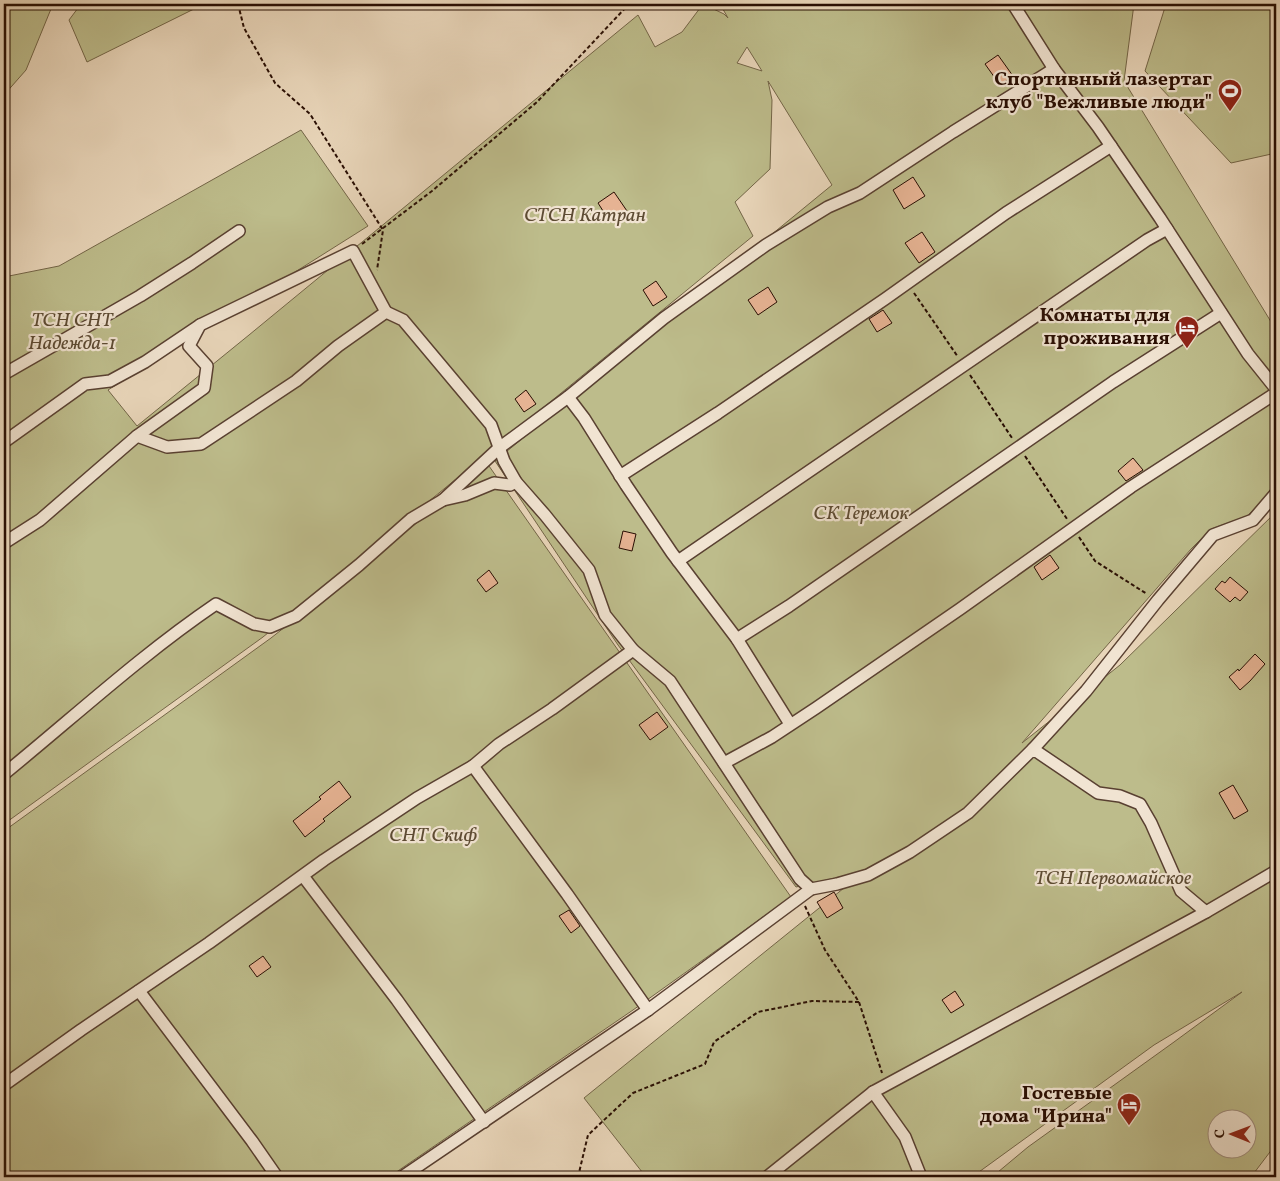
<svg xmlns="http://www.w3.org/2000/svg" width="1280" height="1181" viewBox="0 0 1280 1181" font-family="Vollkorn,serif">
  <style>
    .green { fill: #bdbc8b; stroke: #736547; fill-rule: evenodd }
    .building { fill: #e6b393; stroke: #290e03 }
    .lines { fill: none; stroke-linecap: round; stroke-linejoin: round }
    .minor-casing { stroke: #594031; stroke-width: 14 }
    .path { stroke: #290e03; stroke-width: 2; stroke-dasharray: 4 2.5; stroke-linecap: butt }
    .minor { stroke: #f1e4d2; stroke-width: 11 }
    .labels { text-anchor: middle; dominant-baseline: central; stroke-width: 4.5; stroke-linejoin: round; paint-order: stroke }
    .poi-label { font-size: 20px; font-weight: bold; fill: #290e03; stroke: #f1e4d2; text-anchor: end }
    .park-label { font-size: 20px; font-style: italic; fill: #5d4b33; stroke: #f1e4d2 }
  </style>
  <rect width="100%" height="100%" fill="#e9d6ba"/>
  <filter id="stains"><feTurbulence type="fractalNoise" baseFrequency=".004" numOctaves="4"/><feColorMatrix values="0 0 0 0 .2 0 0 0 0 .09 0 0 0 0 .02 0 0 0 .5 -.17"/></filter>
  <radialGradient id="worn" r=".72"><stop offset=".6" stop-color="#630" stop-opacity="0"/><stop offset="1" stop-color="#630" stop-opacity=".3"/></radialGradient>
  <!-- green -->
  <g class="green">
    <polygon points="4,4 53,4 26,70 4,95"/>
    <polygon points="81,4 204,4 87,62 69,20"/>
    <path d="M703 4 724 14 728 18 720 4H1134L1124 81 1276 330V488L1247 516 1211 529 1191 549 1022 743 1120 665 1276 512V1144L1251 1177H992L1028 1147 1174 1042 1242 992 1154 1045 972 1177H646L584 1098 865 871 796 887 618 645 495 461 832 185 768 81 772 100 770 169 735 202 753 236 263 637 4 824V277L59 266 301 130 368 226 108 390 137 426 249 335 638 15 655 47 682 32ZM747 47 762 71 737 63ZM1218 1118H1248V1148H1218Z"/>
    <polygon points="1166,4 1276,4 1276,153 1231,163 1145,71"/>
    <polygon points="489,466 791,897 633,1010 389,1177 4,1177 4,831 271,638"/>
  </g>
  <!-- building -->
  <g class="building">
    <polygon points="998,55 1013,76 1000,85 985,64"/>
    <polygon points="913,177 925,196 904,209 893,190"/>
    <polygon points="614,192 627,211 610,222 598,203"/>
    <polygon points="922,232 935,252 919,263 905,243"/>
    <polygon points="656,281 667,297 653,306 643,290"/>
    <polygon points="768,287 777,302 758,315 748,300"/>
    <polygon points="883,310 892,323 877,332 869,319"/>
    <polygon points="526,390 536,404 524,412 515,399"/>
    <polygon points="1133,458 1143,470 1126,481 1118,471"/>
    <polygon points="623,531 636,534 632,551 619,548"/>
    <polygon points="1050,555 1059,568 1042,580 1034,567"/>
    <polygon points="489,570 498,583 486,592 477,580"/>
    <polygon points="1230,577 1248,592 1240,601 1235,597 1230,602 1215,589 1222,581 1225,583"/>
    <polygon points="1255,654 1265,664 1250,681 1240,690 1229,677 1238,669 1239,671"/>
    <polygon points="657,712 668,727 650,740 639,725"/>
    <polygon points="339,781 351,797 323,819 325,821 305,837 293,821 321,799 319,797"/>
    <polygon points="1233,785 1248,811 1234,819 1219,793"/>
    <polygon points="834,892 843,908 827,918 817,902"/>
    <polygon points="569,910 580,926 571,933 559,916"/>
    <polygon points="263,956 271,967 257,977 249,966"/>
    <polygon points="955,991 964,1005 951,1013 942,1000"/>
  </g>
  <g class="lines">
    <defs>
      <g id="minor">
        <polyline points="1013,4 1054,69 1098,127 1160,218 1248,354 1276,389"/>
        <polyline points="4,374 140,296 192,263 239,231"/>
        <polyline points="568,397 584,418 626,485 672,553 737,639 790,724"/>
        <polyline points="137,436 167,447 201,444 296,381 338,346 386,312 403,320 491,425 504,461 516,482 545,515 589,570 605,615 633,650 670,681 800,879 811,889"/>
        <polyline points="4,442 85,384 110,381 145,362 200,325"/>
        <polyline points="620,476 718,413 885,299 1006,213 1111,146"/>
        <polyline points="443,500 499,448 568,397 664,318 766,245 828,207 860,193 953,132 1054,69"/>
        <polyline points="4,543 40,520 137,436 204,388 207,366 189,346 200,325 353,251 386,312"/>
        <polyline points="678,561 1147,240 1167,229"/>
        <polyline points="737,639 789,606 1113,382 1221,313"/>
        <polyline points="1033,749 1086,691 1158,600 1213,535 1253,520 1276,493"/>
        <polyline points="724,763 772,737 816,708 960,609 1131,487 1276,393"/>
        <polyline points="473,766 567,894 648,1010"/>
        <path d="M4 774C74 717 141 655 216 604L254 624 270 627 296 616 359 565 411 519 443 500 465 495 494 483 510 485 516 482"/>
        <polyline points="303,876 397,1000 484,1122"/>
        <polyline points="139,991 252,1141 277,1177"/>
        <polyline points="4,1085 81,1030 209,943 324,860 417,798 473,766 499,744 552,709 633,650"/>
        <polyline points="873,1092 905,1137 921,1177"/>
        <polyline points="402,1177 648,1010 811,889 837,884 868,875 910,852 968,813 1033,749 1098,793 1120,796 1140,804 1151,823 1181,891 1206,912"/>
        <polyline points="767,1177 873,1092 1206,912 1276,871"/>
      </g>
    </defs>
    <!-- minor casing -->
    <use href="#minor" class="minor-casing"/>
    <!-- path -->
    <g class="path">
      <polyline points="238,4 244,28 275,83 310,114 383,230 377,270"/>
      <polyline points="362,244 432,191 537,102 629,4"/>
      <polyline points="914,293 958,357"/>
      <polyline points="970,375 1012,438"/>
      <polyline points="1025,456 1067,519"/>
      <polyline points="1079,537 1095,561 1147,594"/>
      <polyline points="805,906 825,950 859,1002 882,1073"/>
      <polyline points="578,1177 588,1135 633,1093 705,1064 714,1042 758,1012 812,1001 859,1002"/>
    </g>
    <!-- minor -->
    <use href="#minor" class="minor"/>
  </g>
  <!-- icons -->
  <defs>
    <symbol id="stadium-pin" viewBox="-11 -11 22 30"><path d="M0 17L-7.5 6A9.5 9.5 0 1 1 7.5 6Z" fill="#8f2418" stroke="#f1e4d2"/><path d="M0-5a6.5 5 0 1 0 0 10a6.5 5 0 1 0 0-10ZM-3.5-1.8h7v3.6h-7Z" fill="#fff"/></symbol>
    <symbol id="hotel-pin" viewBox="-11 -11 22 30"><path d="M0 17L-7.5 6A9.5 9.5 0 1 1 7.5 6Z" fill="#8f2418" stroke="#f1e4d2"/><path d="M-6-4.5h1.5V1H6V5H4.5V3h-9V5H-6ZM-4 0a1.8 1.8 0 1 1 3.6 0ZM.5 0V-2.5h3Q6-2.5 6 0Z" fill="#fff"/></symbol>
  </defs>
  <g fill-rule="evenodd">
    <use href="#stadium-pin" x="1216" y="77" width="28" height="38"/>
    <use href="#hotel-pin" x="1173" y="314" width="28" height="38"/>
    <use href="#hotel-pin" x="1115" y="1091" width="28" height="38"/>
  </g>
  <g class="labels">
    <!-- poi labels -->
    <g class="poi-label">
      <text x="1212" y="80">Спортивный лазертаг<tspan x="1212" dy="23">клуб "Вежливые люди"</tspan></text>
      <text x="1170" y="316">Комнаты для<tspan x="1170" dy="23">проживания</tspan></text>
      <text x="1112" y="1094">Гостевые<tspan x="1112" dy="23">дома "Ирина"</tspan></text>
    </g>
    <!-- park labels -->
    <g class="park-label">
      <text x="585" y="216">СТСН Катран</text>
      <text x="72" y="321">ТСН СНТ<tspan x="72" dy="23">Надежда-1</tspan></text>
      <text x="861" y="514">СК Теремок</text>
      <text x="433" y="836">СНТ Скиф</text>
      <text x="1113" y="879">ТСН Первомайское</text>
    </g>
  </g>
  <!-- margin -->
  <rect width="1280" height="1181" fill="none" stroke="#e9d6ba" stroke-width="20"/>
  <rect x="5" y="5" width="1270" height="1171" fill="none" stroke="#290e03" stroke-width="2.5"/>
  <rect x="10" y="10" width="1260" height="1161" fill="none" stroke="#290e03"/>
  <!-- north arrow -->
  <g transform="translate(1232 1134) rotate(271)"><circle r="24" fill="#f1e4d2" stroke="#a18e7f"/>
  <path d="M0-4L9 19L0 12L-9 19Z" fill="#8f2418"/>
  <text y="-8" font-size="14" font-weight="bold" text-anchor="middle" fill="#290e03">С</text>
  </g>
  <rect width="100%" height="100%" filter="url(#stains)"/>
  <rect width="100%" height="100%" fill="url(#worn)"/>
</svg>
